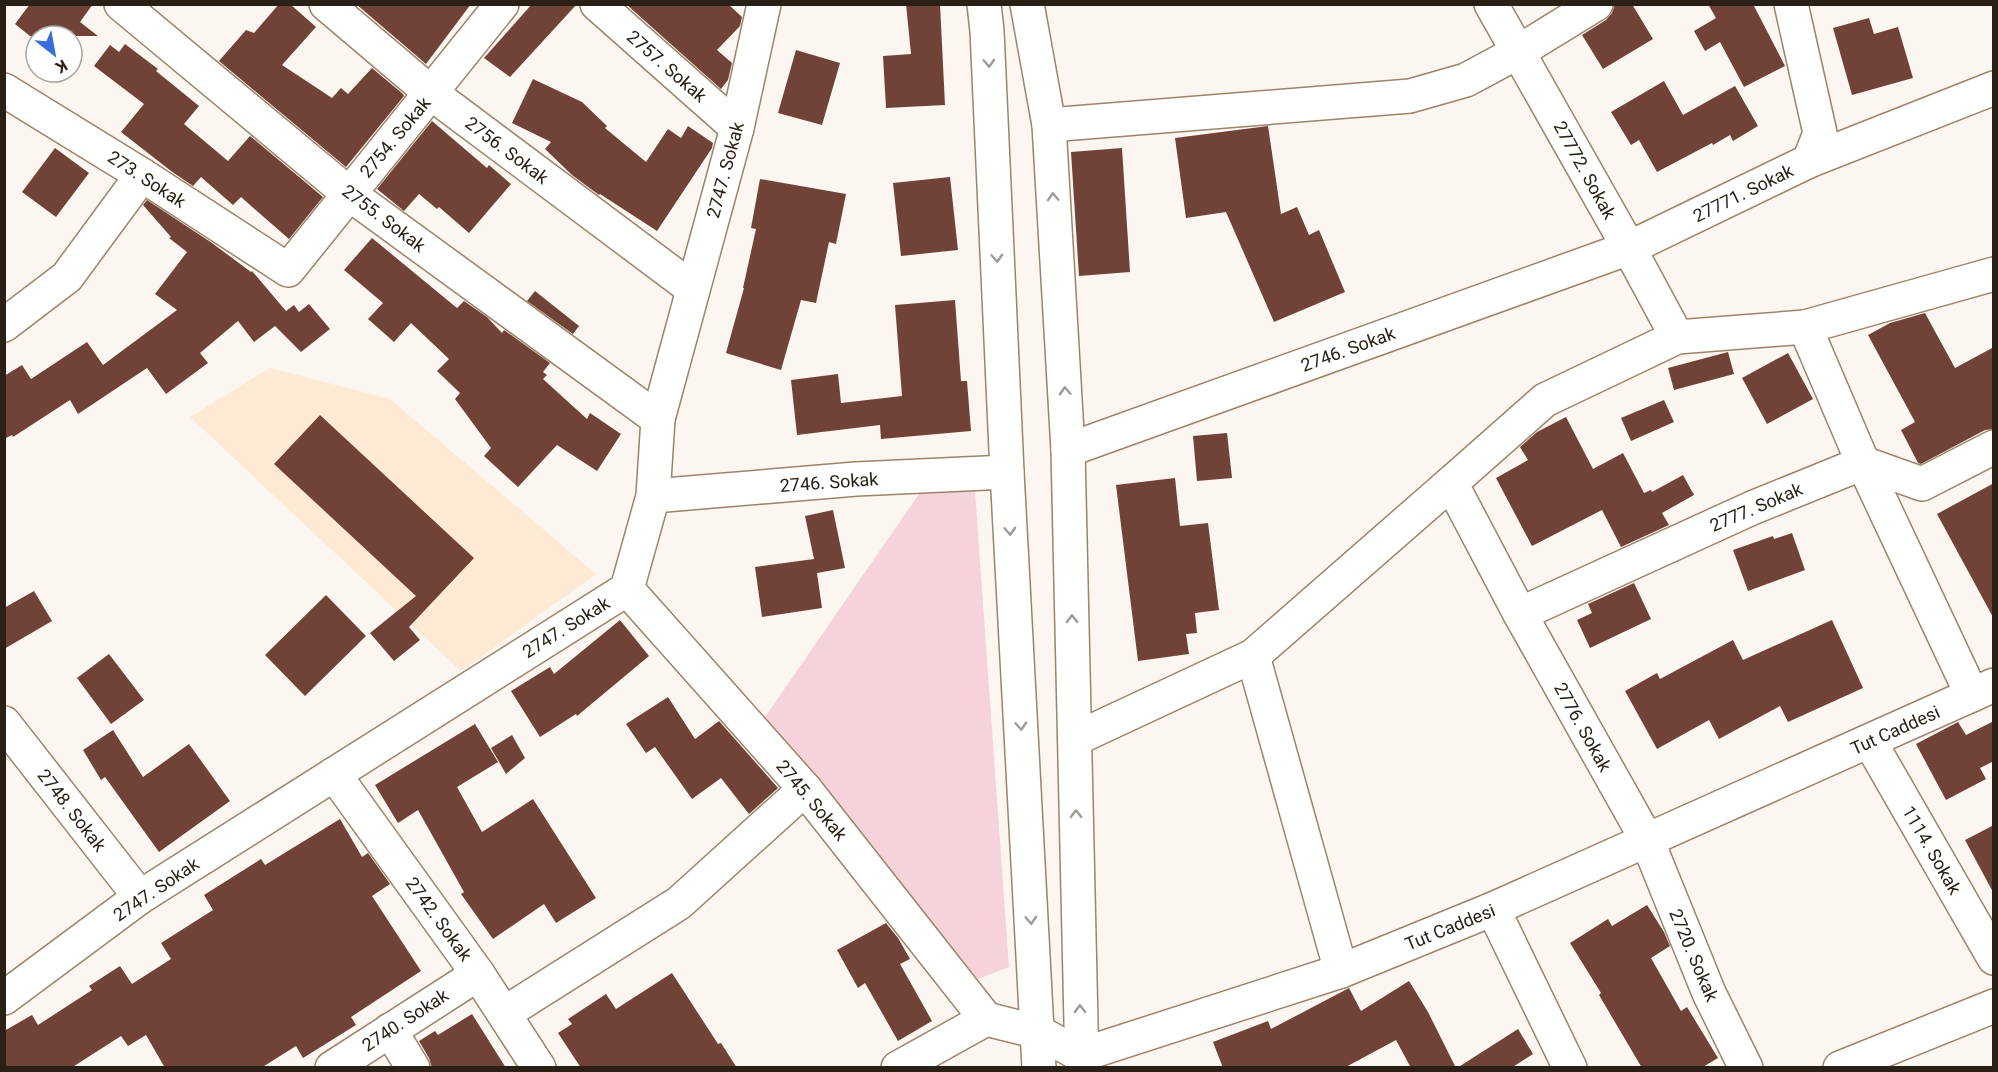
<svg xmlns="http://www.w3.org/2000/svg" width="1998" height="1072" viewBox="0 0 1998 1072" font-family="Roboto,sans-serif">
  <style>
    .built { fill: #fee9d4 }
    .green { fill: #f6d3db }
    .building { fill: #714338 }
    .lines { fill: none; stroke-linecap: round; stroke-linejoin: round }
    .minor-casing { stroke: #9d8369; stroke-width: 36 }
    .tertiary-casing { stroke: #9d8369; stroke-width: 36 }
    .secondary-casing { stroke: #9d8369; stroke-width: 36 }
    .minor { stroke: #fff; stroke-width: 33 }
    .tertiary { stroke: #fff; stroke-width: 33 }
    .secondary { stroke: #fff; stroke-width: 33 }
    .oneway { stroke: #9f9b96 }
    .labels { text-anchor: middle; dominant-baseline: central; stroke-width: 6; stroke-linejoin: round; paint-order: stroke }
    .street-label { font-size: 18px; fill: #2a2015; stroke: #fff }
  </style>
  <rect width="100%" height="100%" fill="#fbf6f0"/>
  <!-- built -->
  <polygon class="built" points="270,368 390,399 596,574 461,671 190,417"/>
  <!-- green -->
  <polygon class="green" points="975,491 1009,967 978,979 765,717 919,494"/>
  <!-- building -->
  <g class="building">
    <polygon points="30,4 93,4 80,22 98,36 30,36 15,24"/>
    <polygon points="279,4 290,4 316,27 282,65 332,98 341,88 348,94 372,68 403,94 404,96 346,167 219,61 246,30 254,33"/>
    <polygon points="356,4 471,4 426,64"/>
    <polygon points="532,4 577,4 510,77 484,58"/>
    <polygon points="626,4 728,4 742,17 740,26 717,50 732,63 728,80 721,89"/>
    <polygon points="906,4 940,4 945,105 886,108 883,56 911,54"/>
    <polygon points="1615,4 1632,4 1653,39 1603,69 1582,35 1606,20 1612,13"/>
    <polygon points="1708,4 1753,4 1785,66 1744,87 1720,42 1705,51 1694,31 1716,18"/>
    <polygon points="1869,18 1874,34 1898,27 1913,78 1852,95 1833,28"/>
    <polygon points="125,44 158,69 156,71 199,106 184,124 228,161 250,136 323,197 289,239 241,197 233,205 201,177 193,186 171,171 121,132 144,104 94,66 110,45 119,52"/>
    <polygon points="796,50 840,63 822,125 778,113"/>
    <polygon points="533,79 582,102 607,126 605,128 646,162 668,129 681,138 688,126 713,143 712,148 657,231 600,194 599,195 572,175 545,149 551,142 512,123"/>
    <polygon points="1664,81 1683,115 1735,86 1758,126 1733,141 1730,135 1713,145 1712,143 1657,172 1639,140 1631,145 1611,112"/>
    <polygon points="432,121 487,168 489,165 511,184 469,233 439,207 437,209 419,194 404,211 377,189"/>
    <polygon points="1268,126 1281,214 1297,207 1309,235 1319,230 1345,292 1274,322 1226,212 1186,218 1175,138"/>
    <polygon points="55,148 89,173 56,217 22,192"/>
    <polygon points="1122,148 1130,272 1079,276 1071,152"/>
    <polygon points="950,177 958,250 901,256 893,183"/>
    <polygon points="760,179 846,194 836,244 829,242 816,303 801,300 781,370 726,353 744,288 743,288 756,229 751,228"/>
    <polygon points="147,200 212,243 251,272 252,271 286,311 294,305 299,312 309,304 330,329 301,352 275,326 254,342 238,321 200,353 208,363 166,394 147,368 78,414 70,400 13,437 12,435 4,439 4,376 22,365 31,379 87,342 103,365 177,310 155,294 187,252 169,238 171,237 143,205"/>
    <polygon points="372,238 457,308 464,301 487,317 502,333 504,330 550,363 543,372 547,375 543,379 587,419 590,413 621,434 597,471 557,445 518,487 484,456 491,448 455,399 460,393 437,371 449,359 411,323 394,342 368,319 383,303 344,270"/>
    <polygon points="535,291 579,326 573,334 527,301"/>
    <polygon points="955,300 961,381 967,381 971,431 881,439 880,425 797,435 791,380 838,374 841,403 902,396 895,305"/>
    <polygon points="1925,313 1955,368 1994,347 1994,429 1985,430 1921,464 1918,463 1901,430 1915,422 1868,335 1890,323"/>
    <polygon points="1728,352 1734,374 1674,390 1668,368"/>
    <polygon points="1788,353 1813,399 1767,424 1742,378"/>
    <polygon points="1664,400 1674,422 1631,441 1621,418"/>
    <polygon points="320,415 474,558 409,627 420,640 394,661 370,633 416,596 274,464"/>
    <polygon points="1566,417 1593,469 1623,453 1644,493 1651,490 1652,492 1683,475 1694,495 1662,513 1669,525 1621,547 1602,510 1532,546 1496,478 1528,460 1520,447 1537,432"/>
    <polygon points="1227,433 1232,478 1197,481 1193,436"/>
    <polygon points="1175,478 1180,526 1208,523 1219,610 1195,613 1197,633 1186,634 1189,654 1138,661 1116,485"/>
    <polygon points="1994,483 1994,619 1937,514"/>
    <polygon points="833,510 845,568 817,573 822,608 762,617 755,567 814,559 805,516"/>
    <polygon points="1792,533 1805,570 1748,591 1733,550 1773,536 1774,539"/>
    <polygon points="1634,583 1651,619 1590,648 1577,620 1592,613 1588,604"/>
    <polygon points="34,591 52,621 4,649 4,608"/>
    <polygon points="326,595 366,636 305,696 265,655"/>
    <polygon points="620,620 649,656 577,716 576,714 540,737 511,691 550,667 554,674"/>
    <polygon points="1832,620 1863,688 1788,722 1780,706 1719,739 1709,720 1657,749 1625,691 1657,673 1660,679 1733,640 1743,660"/>
    <polygon points="109,654 144,700 111,724 77,678"/>
    <polygon points="668,697 695,739 719,721 778,788 749,814 721,778 692,799 655,747 646,753 626,724"/>
    <polygon points="1994,721 1994,761 1980,768 1986,779 1946,800 1916,744 1958,722 1966,735"/>
    <polygon points="475,724 498,762 457,787 482,832 533,799 596,898 556,923 544,904 493,939 461,894 464,892 418,810 398,823 375,785"/>
    <polygon points="113,730 143,777 189,744 230,801 159,852 105,777 101,780 83,750"/>
    <polygon points="512,735 525,758 506,774 491,748"/>
    <polygon points="340,819 362,857 368,853 390,884 372,896 421,971 351,1017 356,1025 303,1058 296,1046 261,1068 165,1068 146,1035 128,1046 121,1036 71,1068 4,1068 4,1031 32,1015 38,1025 92,990 89,986 120,966 132,984 171,959 161,943 213,910 204,895 261,859 265,865"/>
    <polygon points="1994,825 1994,894 1965,840"/>
    <polygon points="1647,905 1664,932 1670,946 1651,958 1681,1011 1687,1007 1718,1058 1701,1068 1642,1068 1599,995 1601,993 1570,943 1608,919 1612,926"/>
    <polygon points="886,923 898,938 910,959 900,964 932,1021 898,1041 865,983 858,988 837,950"/>
    <polygon points="672,973 718,1044 721,1043 737,1068 581,1068 558,1033 572,1024 568,1019 606,994 616,1009"/>
    <polygon points="1409,981 1428,1012 1456,1068 1411,1068 1396,1040 1344,1068 1223,1068 1213,1042 1268,1021 1271,1029 1349,988 1361,1011"/>
    <polygon points="472,1014 506,1068 432,1068 429,1058 419,1041 435,1031 438,1035"/>
    <polygon points="1518,1029 1533,1054 1511,1068 1457,1068"/>
  </g>
  <g class="lines">
    <defs>
      <g id="minor">
        <polyline points="121,4 348,193 658,419"/>
        <polyline points="326,4 431,93 693,289"/>
        <polyline points="597,4 737,128"/>
        <polyline points="1491,4 1629,248 1677,337"/>
        <polyline points="4,90 142,175 288,270 502,4"/>
        <polyline points="1049,125 1410,96 1466,80 1518,52 1596,4"/>
        <polyline points="1809,161 1994,88"/>
        <polyline points="4,325 67,277 142,175"/>
        <polyline points="1805,327 1994,274"/>
        <polyline points="1068,450 1629,248 1809,161 1820,133 1791,4"/>
        <polyline points="653,496 856,479 1007,472"/>
        <polyline points="627,589 805,789 986,1019"/>
        <polyline points="1520,614 1752,508 1863,463 1922,484 1994,447"/>
        <polyline points="1253,656 1341,971"/>
        <polyline points="4,723 140,897"/>
        <polyline points="1075,739 1253,656 1451,483"/>
        <polyline points="1870,742 1994,958"/>
        <polyline points="334,774 478,974 539,1068"/>
        <polyline points="1493,909 1570,1068"/>
        <polyline points="4,998 140,897 627,589 653,496 658,419 737,128 764,4"/>
        <polyline points="505,1013 679,903 805,789"/>
        <polyline points="390,1030 413,1068"/>
        <polyline points="332,1068 478,974"/>
        <polyline points="1746,1068 1709,993 1647,840 1520,614 1451,483 1545,400 1677,337 1805,327 1863,463 1972,695"/>
        <polyline points="1840,1068 1994,1006"/>
      </g>
      <polyline id="tertiary" points="898,1068 986,1019 1038,1032 1081,1055 1341,971 1493,909 1994,685"/>
      <g id="secondary">
        <polyline points="984,4 987,31 1007,472 1039,1068"/>
        <polyline points="1027,4 1049,125 1068,450 1082,1068"/>
      </g>
    </defs>
    <!-- minor casing -->
    <use href="#minor" class="minor-casing"/>
    <!-- tertiary casing -->
    <use href="#tertiary" class="tertiary-casing"/>
    <!-- secondary casing -->
    <use href="#secondary" class="secondary-casing"/>
    <!-- minor -->
    <use href="#minor" class="minor"/>
    <!-- tertiary -->
    <use href="#tertiary" class="tertiary"/>
    <!-- secondary -->
    <use href="#secondary" class="secondary"/>
  </g>
  <!-- one-way arrows -->
  <defs><path id="oneway-chevron" d="M-2-3.5L2.5 0L-2 3.5" fill="none" stroke-width="1.6" stroke-linecap="round" stroke-linejoin="round" transform="scale(1.5)"/></defs>
  <g class="oneway">
    <use href="#oneway-chevron" transform="translate(989 63) rotate(87)"/>
    <use href="#oneway-chevron" transform="translate(1053 197) rotate(-93)"/>
    <use href="#oneway-chevron" transform="translate(997 258) rotate(87)"/>
    <use href="#oneway-chevron" transform="translate(1065 391) rotate(-93)"/>
    <use href="#oneway-chevron" transform="translate(1010 531) rotate(87)"/>
    <use href="#oneway-chevron" transform="translate(1072 619) rotate(-91)"/>
    <use href="#oneway-chevron" transform="translate(1021 726) rotate(87)"/>
    <use href="#oneway-chevron" transform="translate(1076 814) rotate(-91)"/>
    <use href="#oneway-chevron" transform="translate(1031 920) rotate(87)"/>
    <use href="#oneway-chevron" transform="translate(1080 1009) rotate(-91)"/>
  </g>
  <g class="labels">
    <!-- street labels -->
    <g class="street-label">
      <text transform="translate(667 66) rotate(41)">2757. Sokak</text>
      <text transform="translate(395 137) rotate(-50)">2754. Sokak</text>
      <text transform="translate(507 150) rotate(37)">2756. Sokak</text>
      <text transform="translate(725 170) rotate(-75)">2747. Sokak</text>
      <text transform="translate(1585 170) rotate(61)">27772. Sokak</text>
      <text transform="translate(147 179) rotate(33)">273. Sokak</text>
      <text transform="translate(1743 193) rotate(-26)">27771. Sokak</text>
      <text transform="translate(384 218) rotate(37)">2755. Sokak</text>
      <text transform="translate(1348 349) rotate(-20)">2746. Sokak</text>
      <text transform="translate(829 482) rotate(-4)">2746. Sokak</text>
      <text transform="translate(1756 507) rotate(-23)">2777. Sokak</text>
      <text transform="translate(566 627) rotate(-32)">2747. Sokak</text>
      <text transform="translate(1583 727) rotate(61)">2776. Sokak</text>
      <text transform="translate(1895 730) rotate(-24)">Tut Caddesi</text>
      <text transform="translate(812 800) rotate(50)">2745. Sokak</text>
      <text transform="translate(72 810) rotate(52)">2748. Sokak</text>
      <text transform="translate(1932 850) rotate(60)">1114. Sokak</text>
      <text transform="translate(156 889) rotate(-34)">2747. Sokak</text>
      <text transform="translate(439 919) rotate(54)">2742. Sokak</text>
      <text transform="translate(1450 927) rotate(-22)">Tut Caddesi</text>
      <text transform="translate(1694 955) rotate(67)">2720. Sokak</text>
      <text transform="translate(405 1020) rotate(-33)">2740. Sokak</text>
    </g>
  </g>
  <!-- border -->
  <rect width="1998" height="1072" fill="none" stroke="#2a2015" stroke-width="12"/>
  <!-- north arrow -->
  <g transform="translate(54 54) rotate(149)"><circle r="28" fill="#ffffff" stroke="#aaa6a1" stroke-width="1.5"/>
  <path d="M0-4.5L10 22L0 15L-10 22Z" fill="#376cdb"/>
  <text y="-9" font-size="16" font-weight="bold" text-anchor="middle" fill="#2a2015">K</text>
  </g>
</svg>
